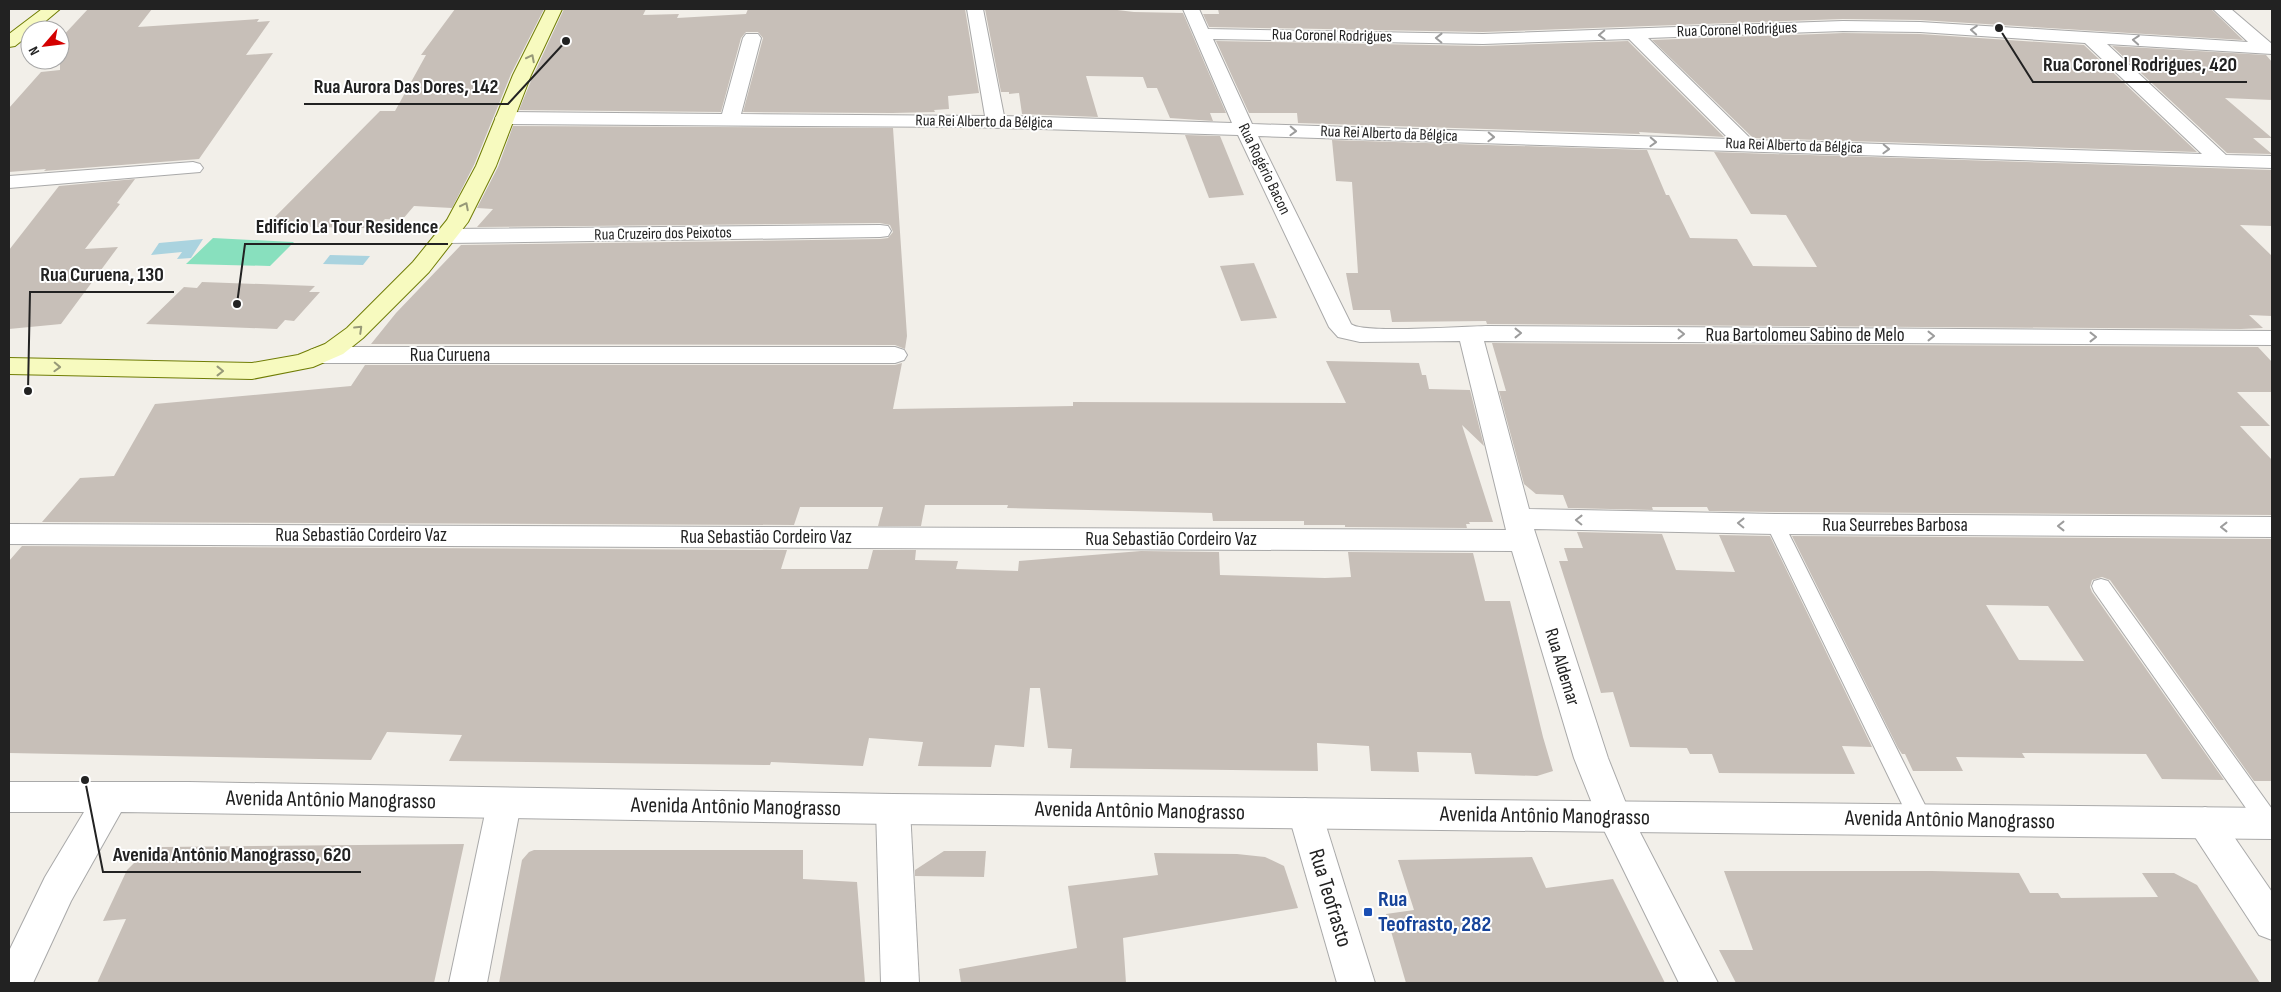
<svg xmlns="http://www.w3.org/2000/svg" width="2281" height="992" viewBox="0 0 2281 992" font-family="'Sofia Sans Condensed',sans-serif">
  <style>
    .pitch { fill: #88e0be }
    .water { fill: #aad3df }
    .building { fill: #c7bfb8; fill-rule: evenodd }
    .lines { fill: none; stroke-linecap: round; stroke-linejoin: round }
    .service-casing { stroke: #a9a9a9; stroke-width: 2 }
    .minor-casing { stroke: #a9a9a9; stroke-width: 2 }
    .tertiary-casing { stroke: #a9a9a9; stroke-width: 2 }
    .secondary-casing { stroke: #707d05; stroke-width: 2 }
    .service { fill: #fff; fill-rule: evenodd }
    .minor { fill: #fff; fill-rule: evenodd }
    .tertiary { fill: #fff; fill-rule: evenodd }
    .secondary { fill: #f7fabf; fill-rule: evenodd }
    .oneway { stroke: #9c9c9c }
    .oneway2 { stroke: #979978 }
    .transit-dot { fill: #1a4fb4; stroke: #fff; stroke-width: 2 }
    .labels { text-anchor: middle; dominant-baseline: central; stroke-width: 4; stroke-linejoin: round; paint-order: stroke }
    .far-street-label { font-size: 16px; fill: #222; stroke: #fff }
    .street-label { font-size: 19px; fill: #222; stroke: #fff }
    .near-street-label { font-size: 22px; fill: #222; stroke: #fff }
    .near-transit-label { font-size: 22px; font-weight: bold; fill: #164399; stroke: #fff; text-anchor: start }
    .leader { fill: none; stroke: #222; stroke-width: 2 }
    .callout-dot { fill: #222; stroke: #fff; stroke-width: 2 }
    .callout-label { font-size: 20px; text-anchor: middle; font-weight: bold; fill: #222; stroke: #fff; stroke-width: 4; stroke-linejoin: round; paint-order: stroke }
  </style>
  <rect width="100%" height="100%" fill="#f2efe9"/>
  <!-- pitch -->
  <polygon class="pitch" points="213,238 293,242 294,242 270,266 186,264"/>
  <!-- water -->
  <g class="water">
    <polygon points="203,239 191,258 177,259 182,252 151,255 159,243"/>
    <polygon points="330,255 370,256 363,265 323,264"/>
  </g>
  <!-- building -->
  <g class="building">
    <polygon points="88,9 152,9 138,27 259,19 257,22 270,21 246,55 273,53 199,159 44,171 46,169 9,172 9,108 41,72 60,70 60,39"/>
    <polygon points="455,9 544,9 511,74 474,165 452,208 414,206 402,220 385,219 382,222 370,222 365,228 266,226 380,111 395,111 426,55 421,55"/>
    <polygon points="564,9 646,9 643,15 679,14 677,18 746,14 748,9 965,9 979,93 948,96 949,109 934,110 935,112 892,113 743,112 763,38 758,32 746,32 741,38 721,112 519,110 533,76"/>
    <polygon points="985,9 1109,9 1134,12 1183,13 1226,113 1210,113 1213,121 1170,118 1157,88 1147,88 1143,77 1086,76 1098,117 1022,114 1019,93 1009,94 1009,92 1001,92"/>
    <polygon points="1218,9 2211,9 2243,40 1920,20 1843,19 1483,32 1209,27 1203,14 1219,14"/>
    <polygon points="1843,33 1920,34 2084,45 2197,152 1753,138 1652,40"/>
    <polygon points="1216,41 1483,46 1628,41 1724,137 1639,132 1640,134 1298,123 1297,113 1249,113"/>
    <polygon points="2112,46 2266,55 2272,62 2272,100 2225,98 2272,138 2253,138 2272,154 2227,153"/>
    <polygon points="513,126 893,128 907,336 905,349 895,345 371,344 396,313 461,245 880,239 888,238 893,232 890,225 880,223 477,227 493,209 477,208 498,167"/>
    <polygon points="1185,135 1220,136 1244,195 1209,198"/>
    <polygon points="1332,140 1647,150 1666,195 1669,195 1690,238 1737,239 1753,266 1817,267 1786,215 1751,214 1714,152 2272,170 2272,226 2240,225 2272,256 2272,316 2249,315 2263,328 2241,329 1487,324 1486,321 1392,322 1390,310 1353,310 1346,273 1358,273 1352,182 1336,181"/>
    <polygon points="135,179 117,203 120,204 85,249 118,247 61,324 9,329 9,250 59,186"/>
    <polygon points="1254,263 1277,318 1241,321 1220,266"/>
    <polygon points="202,282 315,286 309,292 320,292 294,321 285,320 277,329 146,324 184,287 197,288"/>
    <polygon points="1492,343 2258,347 2272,362 2272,392 2237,392 2270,426 2240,426 2272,460 2272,515 1775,512 1709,511 1707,507 1652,507 1653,510 1568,508 1563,495 1536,494 1524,484 1499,391 1506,391"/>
    <polygon points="1326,361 1419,363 1422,375 1426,375 1429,389 1470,390 1484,446 1462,425 1493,522 1469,522 1470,524 1466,524 1467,528 1345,527 1345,525 1304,525 1304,521 1213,521 1212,513 1007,508 1008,505 925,505 921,526 878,526 883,507 800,507 794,525 42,522 80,478 114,476 155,404 351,386 365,365 895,365 902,363 893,409 1073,406 1073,402 1346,403"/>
    <polygon points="1577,532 1662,534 1676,570 1735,572 1719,535 1770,536 1872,747 1842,746 1855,774 1719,773 1712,754 1690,754 1687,748 1630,747 1613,692 1601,693 1559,561 1568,561 1564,548 1583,548"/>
    <path d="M1792 536 2272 539V781H2254L2110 580 2102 577 2092 580 2090 587 2092 592 2224 780 2162 779 2146 754 2022 753 2025 758 1956 757 1963 771H1913L1905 754H1902L1898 748ZM1986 605 2048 606 2084 661 2019 660Z"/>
    <polygon points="22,546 787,550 781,569 868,569 873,550 916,550 915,560 958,561 956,569 1018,571 1019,561 1141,551 1219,552 1220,575 1325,578 1351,577 1348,552 1473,553 1485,601 1510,601 1543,737 1553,771 1537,776 1475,774 1471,753 1417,752 1419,772 1371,771 1369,746 1317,743 1318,771 1070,768 1072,749 1048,748 1040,688 1030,688 1024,747 995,745 991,767 918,766 923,742 869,738 863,766 771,762 770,765 449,761 462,735 387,732 371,760 9,753 9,561"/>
    <polygon points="464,844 434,983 97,983 126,919 103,921 127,870 139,858 162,847"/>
    <polygon points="534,850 803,850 803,879 857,882 865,983 499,983 522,860 529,852"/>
    <polygon points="944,851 986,851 984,877 915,876 915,870"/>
    <polygon points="1154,853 1237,854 1265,857 1284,866 1298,908 1123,938 1126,983 961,983 959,969 1077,948 1068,886 1158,875"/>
    <polygon points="1532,857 1546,888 1613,879 1665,983 1406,983 1386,914 1414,910 1398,860"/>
    <polygon points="1724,871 1932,871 2019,873 2030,893 2058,893 2061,898 2158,897 2142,873 2174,873 2197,885 2260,983 1736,983 1719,950 1753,950"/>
  </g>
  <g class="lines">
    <defs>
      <g id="service">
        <polygon points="1775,518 1781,519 1784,524 1929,813 1932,820 1929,827 1921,830 1913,827 1766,524 1769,519"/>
        <polygon points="2101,579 2108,581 2272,809 2272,833 2262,831 2094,591 2092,586 2094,581"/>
      </g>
      <g id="minor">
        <path d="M967 9H983L1004 116 1232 123 1183 9H1199L1208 29 1483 34 1843 21 1920 22 2248 42 2213 9H2231L2272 44V54L2107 44 2226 155 2272 156V168L1258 136 1351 324C1362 334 1467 326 1488 326L2272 331V345L1484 341 1529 509 1775 514 2272 517V537L1775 534 1534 529 1608 758 1629 811 1718 983H1679L1597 816 1574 758 1512 551 9 544V524L1506 530 1460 341 1360 342 1338 337 1329 327 1238 135 970 127 505 124 498 122 495 118 498 114 505 112 722 114 743 38 746 34H758L761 38 741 114 985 116ZM1843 31 1920 32 2085 43 2202 154 1752 140 1648 38ZM1213 39 1483 44 1629 39 1729 139 1252 124Z"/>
        <polygon points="193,162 200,164 203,168 200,172 9,188 9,176"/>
        <polygon points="880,225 888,226 891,231 888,236 880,237 447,243 439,241 436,236 439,231 447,229"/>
        <polygon points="319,347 895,347 904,350 907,355 904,360 895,363 319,363 310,360 307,355 310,350"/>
        <polygon points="504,789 516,793 521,804 487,983 449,983 487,804 492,793"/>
        <polygon points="893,794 905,798 910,809 919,983 881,983 876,809 881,798"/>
        <polygon points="1305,798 1317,802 1322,813 1375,983 1337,983 1288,813 1293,802"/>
        <polygon points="2205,807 2217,812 2272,892 2272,940 2259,935 2193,834 2188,823 2193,812"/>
      </g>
      <polygon id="tertiary" points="9,782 189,782 893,794 2272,808 2272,839 893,824 121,812 71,901 33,983 9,983 9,951 45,877 84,812 9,812"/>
      <g id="secondary">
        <polygon points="42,9 60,9 35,30 30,30 30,34 15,46 9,47 9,34"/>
        <polygon points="546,9 562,9 531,75 496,166 468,222 429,272 363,338 343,354 313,367 252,379 9,374 9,358 252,363 298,355 325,344 347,328 413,262 447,220 476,166 513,75"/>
      </g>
    </defs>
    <!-- service casing -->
    <use href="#service" class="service-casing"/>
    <!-- minor casing -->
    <use href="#minor" class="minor-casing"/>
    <!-- tertiary casing -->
    <use href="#tertiary" class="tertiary-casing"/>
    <!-- secondary casing -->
    <use href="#secondary" class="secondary-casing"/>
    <!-- service -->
    <use href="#service" class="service"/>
    <!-- minor -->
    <use href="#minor" class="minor"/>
    <!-- tertiary -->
    <use href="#tertiary" class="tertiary"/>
    <!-- secondary -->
    <use href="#secondary" class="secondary"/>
  </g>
  <!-- one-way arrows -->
  <defs><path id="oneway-chevron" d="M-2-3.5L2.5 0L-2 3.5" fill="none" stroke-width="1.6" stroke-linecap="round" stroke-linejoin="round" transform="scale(1.25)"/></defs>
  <g class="oneway">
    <use href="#oneway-chevron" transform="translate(1974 30) rotate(-176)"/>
    <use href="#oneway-chevron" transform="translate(1602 35) rotate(178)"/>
    <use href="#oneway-chevron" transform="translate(1439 38) rotate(-179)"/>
    <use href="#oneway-chevron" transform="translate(2136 40) rotate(-176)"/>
    <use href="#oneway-chevron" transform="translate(1293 131) rotate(2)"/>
    <use href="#oneway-chevron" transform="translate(1491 137) rotate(2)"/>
    <use href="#oneway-chevron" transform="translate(1653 142) rotate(2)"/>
    <use href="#oneway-chevron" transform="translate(1886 149) rotate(2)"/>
    <use href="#oneway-chevron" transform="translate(1518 333)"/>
    <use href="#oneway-chevron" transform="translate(1681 334)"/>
    <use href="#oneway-chevron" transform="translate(1931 336)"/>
    <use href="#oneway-chevron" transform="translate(2093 337)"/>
    <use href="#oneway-chevron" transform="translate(1579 520) rotate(-179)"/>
    <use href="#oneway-chevron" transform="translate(1741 523) rotate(-179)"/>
    <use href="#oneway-chevron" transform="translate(2061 526) rotate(-180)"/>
    <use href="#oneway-chevron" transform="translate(2224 527) rotate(-180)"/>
  </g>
  <g class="oneway2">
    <use href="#oneway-chevron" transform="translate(531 58) rotate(-63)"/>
    <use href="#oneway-chevron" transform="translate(465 206) rotate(-63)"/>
    <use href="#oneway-chevron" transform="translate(359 329) rotate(-44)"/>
    <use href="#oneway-chevron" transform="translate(57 367) rotate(2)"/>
    <use href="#oneway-chevron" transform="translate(220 371)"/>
  </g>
  <!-- markers -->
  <rect class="transit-dot" x="1363" y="907" width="10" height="10" rx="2.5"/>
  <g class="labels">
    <!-- far-street labels -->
    <g class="far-street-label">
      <text transform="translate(1737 30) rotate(-2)">Rua Coronel Rodrigues</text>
      <text transform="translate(1332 36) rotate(1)">Rua Coronel Rodrigues</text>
      <text transform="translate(984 122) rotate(1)">Rua Rei Alberto da Bélgica</text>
      <text transform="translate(1389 134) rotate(2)">Rua Rei Alberto da Bélgica</text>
      <text transform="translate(1794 146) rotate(2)">Rua Rei Alberto da Bélgica</text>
      <text transform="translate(1264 169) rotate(64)">Rua Rogério Bacon</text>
      <text transform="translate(663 234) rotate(-1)">Rua Cruzeiro dos Peixotos</text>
    </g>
    <!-- street labels -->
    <g class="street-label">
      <text x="1805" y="335">Rua Bartolomeu Sabino de Melo</text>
      <text x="450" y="355">Rua Curuena</text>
      <text x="1895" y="525">Rua Seurrebes Barbosa</text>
      <text x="361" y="535">Rua Sebastião Cordeiro Vaz</text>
      <text x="766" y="537">Rua Sebastião Cordeiro Vaz</text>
      <text x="1171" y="539">Rua Sebastião Cordeiro Vaz</text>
      <text transform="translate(1562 667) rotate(73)">Rua Aldemar</text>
    </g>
    <!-- near-street labels -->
    <g class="near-street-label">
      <text transform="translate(331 800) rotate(1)">Avenida Antônio Manograsso</text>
      <text transform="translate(736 807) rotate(1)">Avenida Antônio Manograsso</text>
      <text transform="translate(1140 811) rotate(1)">Avenida Antônio Manograsso</text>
      <text transform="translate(1545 816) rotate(1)">Avenida Antônio Manograsso</text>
      <text transform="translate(1950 820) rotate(1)">Avenida Antônio Manograsso</text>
      <text transform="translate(1330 898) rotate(73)">Rua Teofrasto</text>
    </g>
    <!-- near-transit labels -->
    <g class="near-transit-label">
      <text x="1378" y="899">Rua<tspan x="1378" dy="25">Teofrasto, 282</tspan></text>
    </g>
  </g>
  <!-- callouts -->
  <path class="leader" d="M1999 28L2033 82H2247M566 41L508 104H304M237 304L245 244H448M28 391L30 292H174M85 780L103 872H361"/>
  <g class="callout-dot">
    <circle cx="1999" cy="28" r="5"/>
    <circle cx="566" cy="41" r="5"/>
    <circle cx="237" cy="304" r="5"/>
    <circle cx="28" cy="391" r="5"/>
    <circle cx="85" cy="780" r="5"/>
  </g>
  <g class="callout-label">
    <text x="2140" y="71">Rua Coronel Rodrigues, 420</text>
    <text x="406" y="93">Rua Aurora Das Dores, 142</text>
    <text x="347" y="233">Edifício La Tour Residence</text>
    <text x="102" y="281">Rua Curuena, 130</text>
    <text x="232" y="861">Avenida Antônio Manograsso, 620</text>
  </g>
  <!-- border -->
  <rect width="2281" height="992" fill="none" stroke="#222222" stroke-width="20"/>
  <!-- north arrow -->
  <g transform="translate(45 45) rotate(242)"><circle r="24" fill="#ffffff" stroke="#a7a7a7"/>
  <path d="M0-4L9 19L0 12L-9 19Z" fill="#d40000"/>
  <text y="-8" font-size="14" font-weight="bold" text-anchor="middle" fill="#222222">N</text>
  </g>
</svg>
